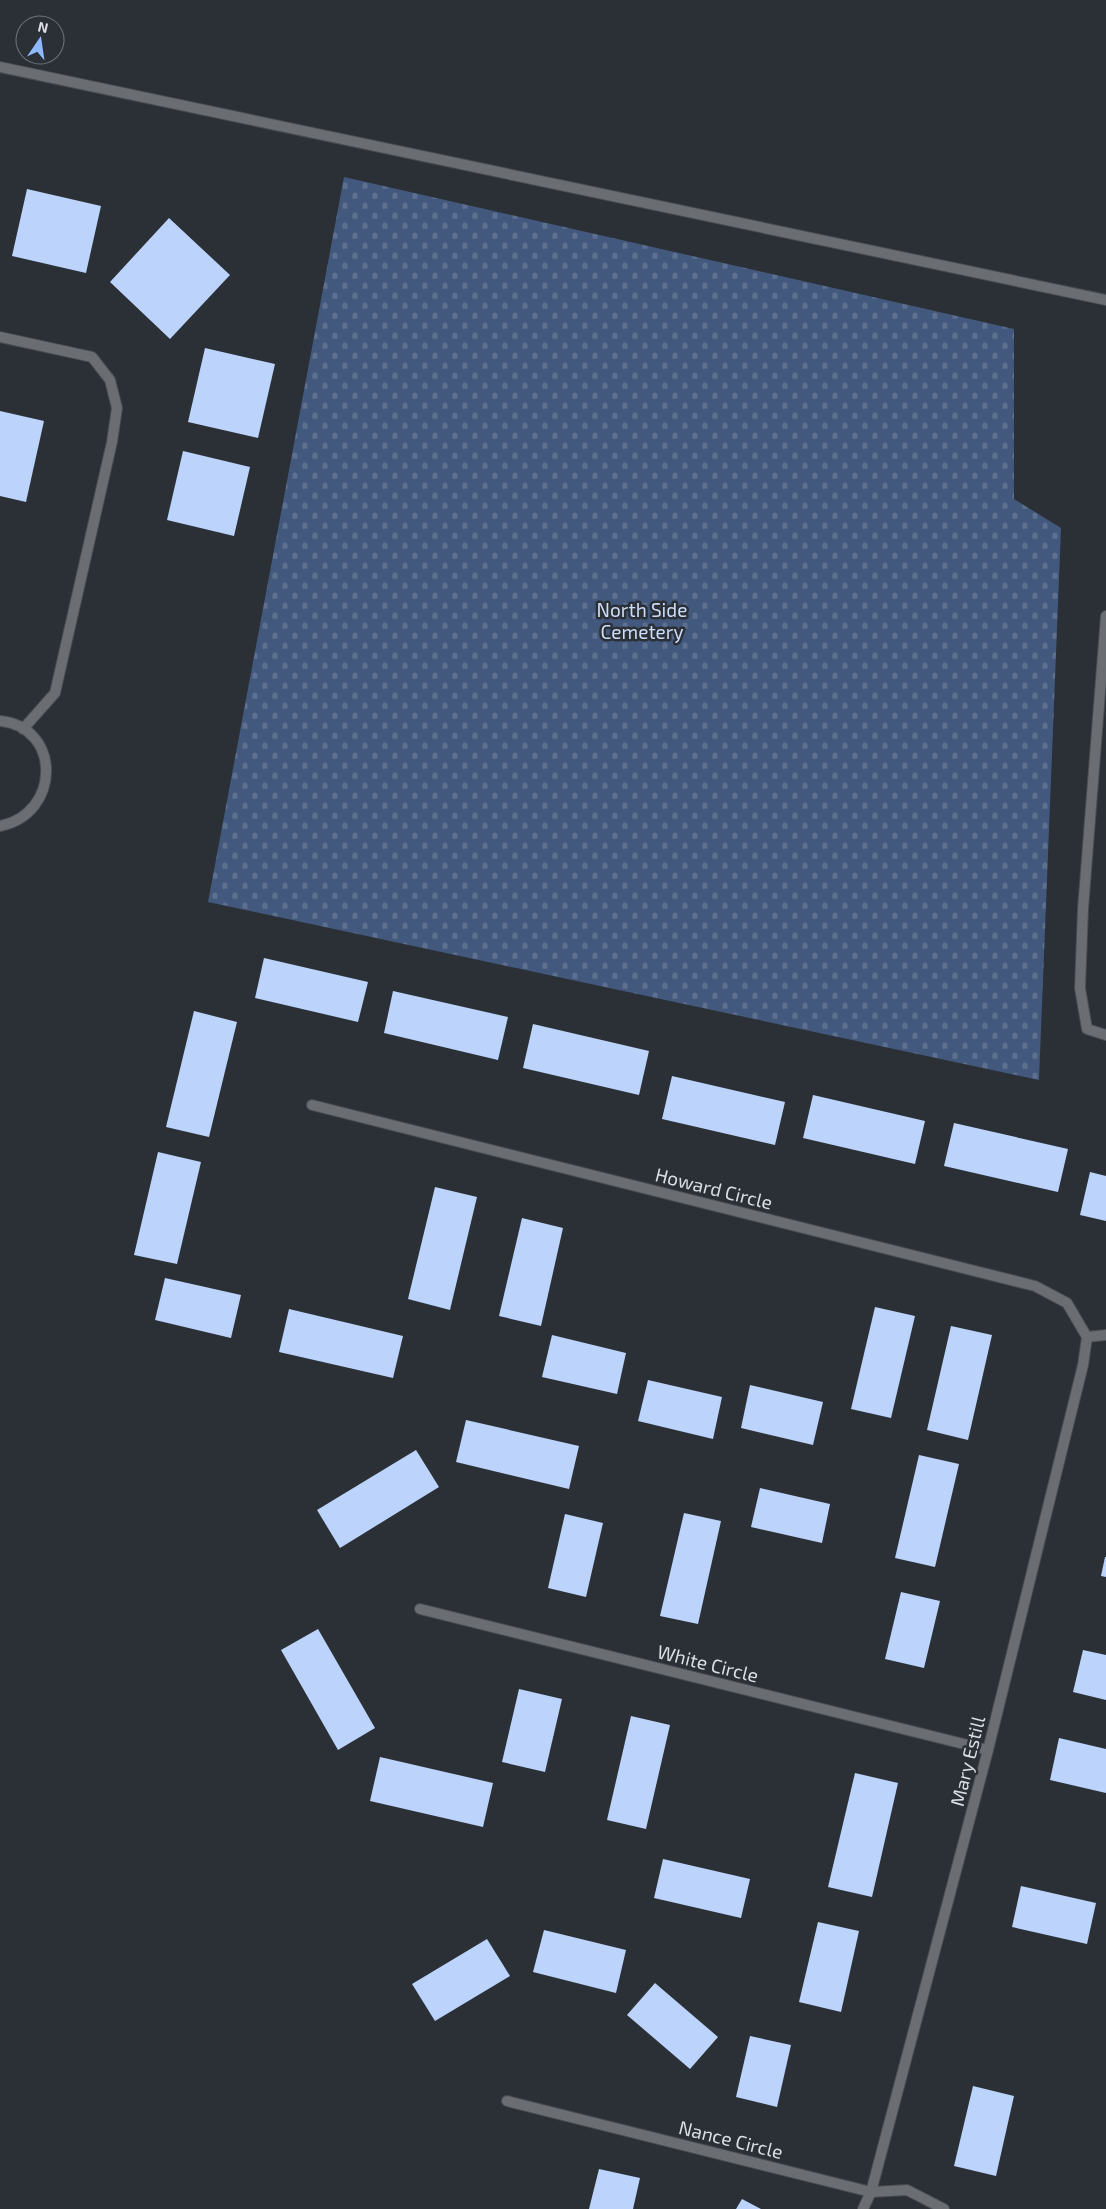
<svg xmlns="http://www.w3.org/2000/svg" width="1106" height="2209" viewBox="0 0 1106 2209" font-family="'Exo 2',sans-serif">
  <style>
    .cemetery { fill: url(#cemetery-stones) }
    .building { fill: #bcd4fc }
    .lines { fill: none; stroke-linecap: round; stroke-linejoin: round }
    .lane-casing { stroke: #474c53; stroke-width: 12 }
    .street-casing { stroke: #474c53; stroke-width: 12 }
    .lane { stroke: #6a6d71; stroke-width: 10 }
    .street { stroke: #6a6d71; stroke-width: 10 }
    .labels { text-anchor: middle; dominant-baseline: central; stroke-width: 5; stroke-linejoin: round; paint-order: stroke }
    .park-label { font-size: 19px; fill: #ccddf9; stroke: #2b3037 }
    .street-label { font-size: 19px; fill: #dbdee3; stroke: #2b3037 }
  </style>
  <defs>
    <pattern id="cemetery-stones" width="16" height="16" patternUnits="userSpaceOnUse" patternTransform="scale(1.25)"><rect width="16" height="16" fill="#42587d"/><path d="M2 7V4a2 2 0 0 1 4 0v3zM10 15v-3a2 2 0 0 1 4 0v3z" fill="#5d708f"/></pattern>
  </defs>
  <rect width="100%" height="100%" fill="#2b3037"/>
  <!-- cemetery -->
  <polygon class="cemetery" points="344,177 1014,329 1014,499 1061,528 1039,1080 208,902"/>
  <!-- building -->
  <g class="building">
    <polygon points="27,189 101,206 86,273 12,256"/>
    <polygon points="169,218 230,275 170,339 110,282"/>
    <polygon points="205,348 275,364 258,438 188,422"/>
    <polygon points="0,411 44,421 26,502 0,496"/>
    <polygon points="183,451 250,467 234,536 167,520"/>
    <polygon points="264,958 368,982 358,1022 255,998"/>
    <polygon points="393,991 508,1017 498,1060 384,1033"/>
    <polygon points="194,1011 237,1022 209,1137 166,1127"/>
    <polygon points="533,1024 649,1051 639,1095 523,1068"/>
    <polygon points="672,1076 785,1102 775,1145 662,1119"/>
    <polygon points="813,1095 925,1121 915,1164 803,1138"/>
    <polygon points="954,1123 1068,1149 1058,1192 944,1166"/>
    <polygon points="158,1152 201,1162 177,1264 134,1255"/>
    <polygon points="1090,1172 1106,1176 1106,1221 1080,1215"/>
    <polygon points="435,1187 477,1197 450,1310 408,1299"/>
    <polygon points="522,1218 563,1228 541,1326 499,1316"/>
    <polygon points="165,1278 241,1295 231,1338 155,1320"/>
    <polygon points="875,1307 915,1316 891,1418 851,1409"/>
    <polygon points="289,1309 403,1336 393,1378 279,1352"/>
    <polygon points="951,1326 992,1335 968,1440 927,1430"/>
    <polygon points="552,1335 626,1353 617,1394 542,1377"/>
    <polygon points="648,1380 722,1397 713,1439 638,1421"/>
    <polygon points="750,1385 823,1402 813,1445 741,1428"/>
    <polygon points="466,1420 579,1446 569,1489 456,1462"/>
    <polygon points="416,1450 439,1487 340,1548 317,1510"/>
    <polygon points="919,1455 959,1464 935,1567 895,1558"/>
    <polygon points="760,1488 830,1504 822,1543 751,1527"/>
    <polygon points="684,1513 721,1521 698,1624 660,1616"/>
    <polygon points="565,1514 603,1523 586,1597 548,1588"/>
    <polygon points="1105,1557 1106,1557 1106,1577 1101,1576"/>
    <polygon points="901,1592 940,1601 924,1668 885,1659"/>
    <polygon points="318,1629 375,1728 338,1750 281,1650"/>
    <polygon points="1083,1650 1106,1655 1106,1700 1073,1692"/>
    <polygon points="519,1689 562,1699 545,1772 502,1762"/>
    <polygon points="631,1716 670,1725 646,1829 607,1820"/>
    <polygon points="1059,1738 1106,1749 1106,1793 1050,1780"/>
    <polygon points="380,1757 493,1783 483,1827 370,1801"/>
    <polygon points="855,1773 898,1783 872,1897 828,1887"/>
    <polygon points="663,1859 750,1879 741,1918 654,1898"/>
    <polygon points="1021,1886 1096,1903 1087,1944 1012,1927"/>
    <polygon points="818,1922 859,1931 841,2012 799,2002"/>
    <polygon points="544,1930 626,1950 616,1993 533,1972"/>
    <polygon points="487,1939 510,1976 435,2021 412,1984"/>
    <polygon points="655,1983 718,2037 690,2069 627,2015"/>
    <polygon points="750,2036 791,2045 777,2107 736,2097"/>
    <polygon points="973,2086 1014,2096 996,2176 954,2166"/>
    <polygon points="599,2169 640,2178 633,2209 589,2209"/>
    <polygon points="742,2199 761,2209 736,2209"/>
  </g>
  <g class="lines">
    <defs>
      <polyline id="lane" points="1087,1337 1106,1335"/>
      <g id="street">
        <polyline points="0,67 1106,300"/>
        <polyline points="0,337 92,357 110,380 117,408 112,442 55,693 23,729"/>
        <polyline points="1106,616 1083,909 1080,988 1087,1029 1106,1035"/>
        <path d="M0 721C62 727 61 814 0 826"/>
        <polyline points="312,1105 1035,1286 1067,1303 1087,1337 1083,1365 988,1750 871,2192 863,2209"/>
        <polyline points="420,1609 988,1750"/>
        <polyline points="507,2101 871,2192 907,2190 944,2209"/>
      </g>
    </defs>
    <!-- lane casing -->
    <use href="#lane" class="lane-casing"/>
    <!-- street casing -->
    <use href="#street" class="street-casing"/>
    <!-- lane -->
    <use href="#lane" class="lane"/>
    <!-- street -->
    <use href="#street" class="street"/>
  </g>
  <g class="labels">
    <!-- park labels -->
    <g class="park-label">
      <text x="642" y="609">North Side<tspan x="642" dy="22">Cemetery</tspan></text>
    </g>
    <!-- street labels -->
    <g class="street-label">
      <text transform="translate(714 1188) rotate(14)">Howard Circle</text>
      <text transform="translate(708 1663) rotate(14)">White Circle</text>
      <text transform="translate(967 1761) rotate(-76)">Mary Estill</text>
      <text transform="translate(731 2139) rotate(14)">Nance Circle</text>
    </g>
  </g>
  <!-- north arrow -->
  <g transform="translate(40 40) rotate(13)"><circle r="24" fill="#2b3037" stroke="#71767c"/>
  <path d="M0-4L9 19L0 12L-9 19Z" fill="#8fb8fd"/>
  <text y="-8" font-size="14" font-weight="bold" text-anchor="middle" fill="#dbdee3">N</text>
  </g>
</svg>
